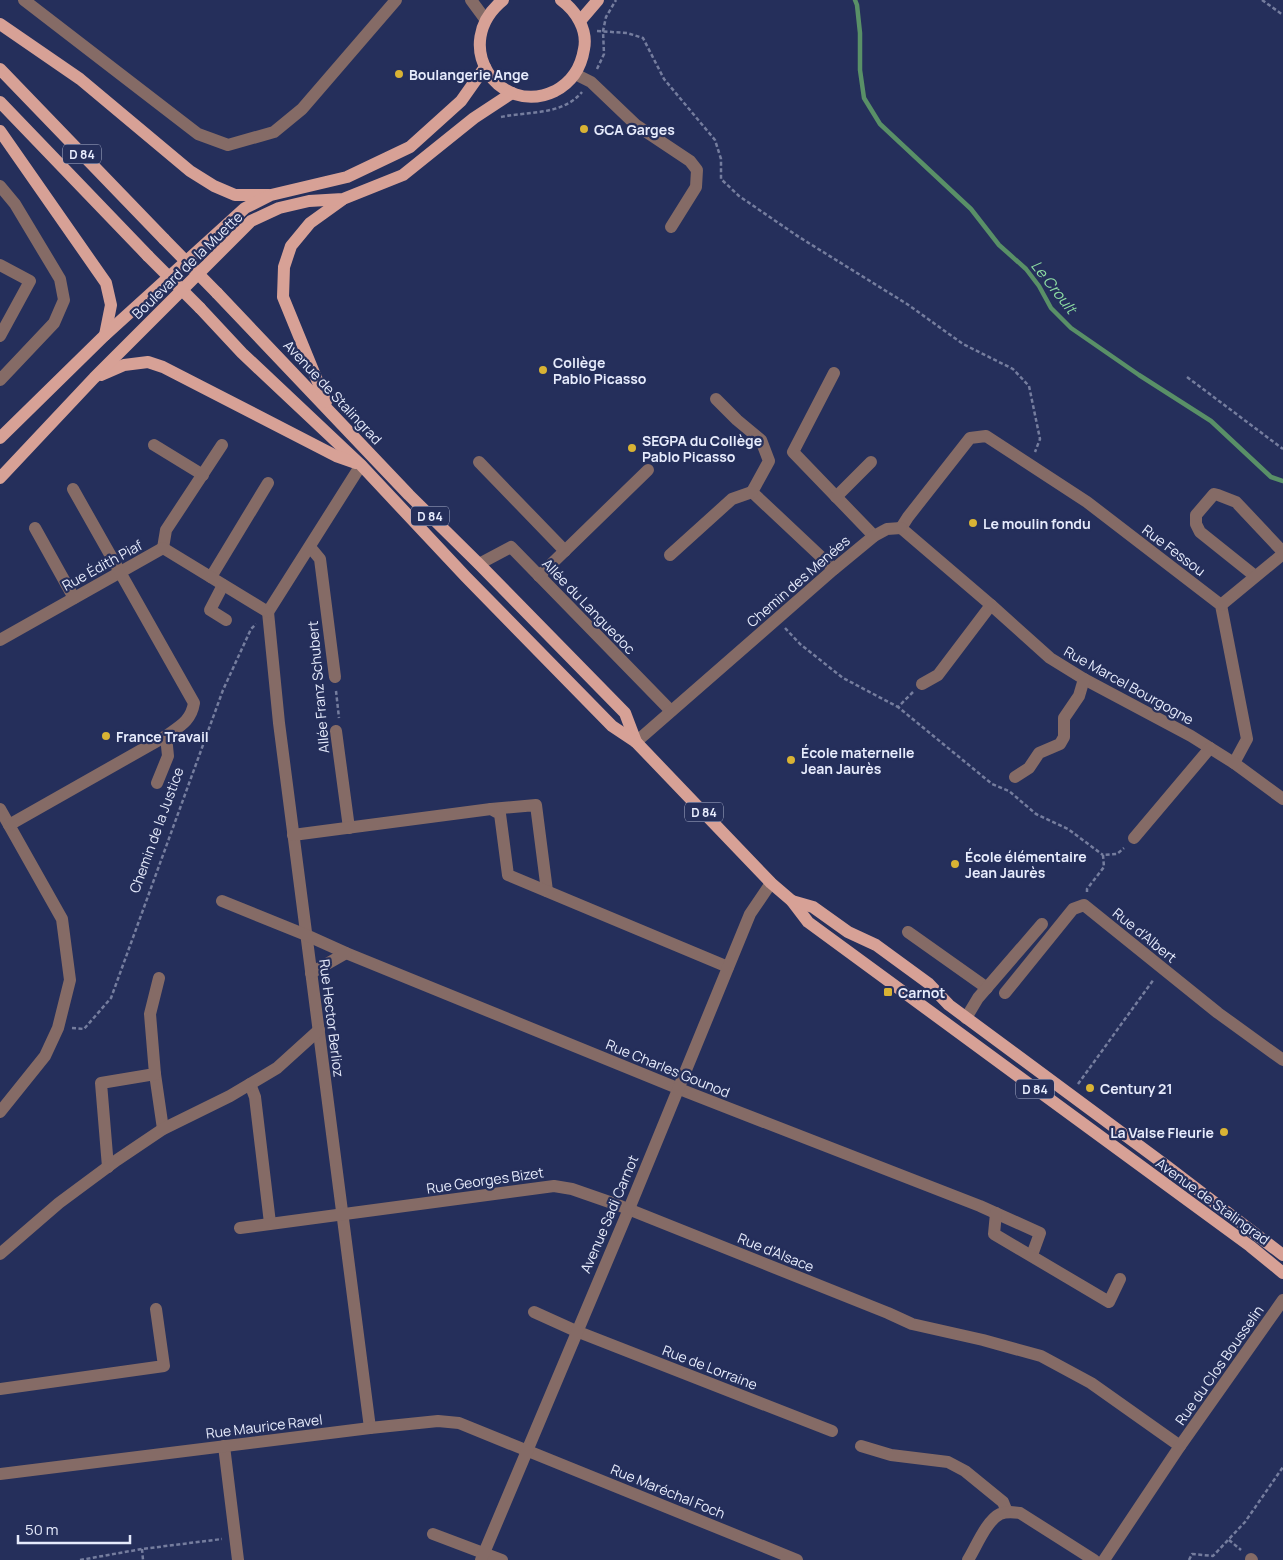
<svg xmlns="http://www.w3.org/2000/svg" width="1283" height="1560" viewBox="0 0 1283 1560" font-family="Manrope,sans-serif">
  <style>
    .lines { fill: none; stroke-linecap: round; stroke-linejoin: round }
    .stream { stroke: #599067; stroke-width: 4.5 }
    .path { stroke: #757d9e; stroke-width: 2.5; stroke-dasharray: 4 2.5; stroke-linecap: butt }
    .minor { stroke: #856b66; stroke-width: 12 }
    .major { stroke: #d7a196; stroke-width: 12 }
    .major-bridge { stroke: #d7a196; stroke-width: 12 }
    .poi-dot { fill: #d9b334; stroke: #252f5b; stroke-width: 2 }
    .labels { text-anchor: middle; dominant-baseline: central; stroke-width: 4.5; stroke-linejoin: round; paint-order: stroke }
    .shield { fill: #252f5b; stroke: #acb3cc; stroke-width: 1 }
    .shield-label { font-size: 12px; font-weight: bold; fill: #e6ebfc }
    .poi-label { font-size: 14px; font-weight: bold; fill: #e6ebfc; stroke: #252f5b; text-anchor: start }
    .street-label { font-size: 14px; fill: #e6ebfc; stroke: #252f5b }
    .water-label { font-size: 15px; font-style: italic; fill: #8edea3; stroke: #252f5b }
  </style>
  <rect width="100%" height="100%" fill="#252f5b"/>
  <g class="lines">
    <!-- stream -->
    <polyline class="stream" points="855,0 857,5 860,33 860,70 864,98 880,124 971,209 999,245 1026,269 1039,286 1051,308 1071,328 1139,375 1211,421 1271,477 1283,481"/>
    <!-- path -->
    <g class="path">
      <polyline points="1262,0 1283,15"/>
      <polyline points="597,31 627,33 643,38 664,79 715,140 721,159 721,179 739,196 799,237 907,304 963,344 1013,369 1029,386 1040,439 1035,452"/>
      <polyline points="597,69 604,54 603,31 606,17 616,0"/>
      <path d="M501 117C528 111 562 116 582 92"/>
      <polyline points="1187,377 1283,449"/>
      <polyline points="785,628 800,644 843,678 898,707"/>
      <polyline points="336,691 339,718"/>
      <polyline points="913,692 898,707 992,784 1009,791 1036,814 1068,829 1103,855"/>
      <polyline points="1087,892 1087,889 1104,867 1103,855 1117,854 1124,848"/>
      <polyline points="72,1028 84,1029 111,998 223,690 251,629 256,624"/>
      <polyline points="1078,1084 1154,979"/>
      <polyline points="1229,1540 1241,1550"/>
      <polyline points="142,1549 143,1560"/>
      <polyline points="80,1560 142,1549 222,1539"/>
      <polyline points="1189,1560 1192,1554 1213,1556 1245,1522 1283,1467"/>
    </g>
    <!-- minor -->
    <g class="minor">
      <polyline points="24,0 198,134 228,145 274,132 302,109 396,0"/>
      <polyline points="471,0 485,19"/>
      <polyline points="575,74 591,82 636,125 690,161 697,170 696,187 671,227"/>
      <polyline points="0,186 15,204 60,279 64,300 54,323 0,380"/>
      <polyline points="0,265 30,281 0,336"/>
      <polyline points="834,373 793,452 874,536"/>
      <polyline points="716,399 737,420 761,440 769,461 752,492 834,569"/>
      <polyline points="154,445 203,475"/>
      <polyline points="479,462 565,551"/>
      <polyline points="836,497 871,462"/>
      <polyline points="35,528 74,598"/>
      <polyline points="901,528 908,517 970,438 986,436 1087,502 1221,605 1247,739 1234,763"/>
      <polyline points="901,528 991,605 1050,658 1084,679 1191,736 1234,763 1283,799"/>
      <polyline points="310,547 320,559 335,677"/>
      <polyline points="163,548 166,530 222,445"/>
      <polyline points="670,555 732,499 752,492"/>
      <polyline points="479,564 511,547 671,711"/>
      <polyline points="539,576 648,470"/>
      <polyline points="1255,576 1200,532 1196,524 1196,515 1214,494 1218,495 1236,502 1283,552"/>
      <polyline points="211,577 268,483"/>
      <polyline points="223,585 210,610 226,620"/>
      <polyline points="1221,605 1283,554"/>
      <polyline points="268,612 279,723 370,1428"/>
      <polyline points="268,612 361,465"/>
      <polyline points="0,640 163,548 268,612"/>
      <polyline points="922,684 938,675 991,605"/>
      <polyline points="336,731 349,828"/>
      <polyline points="636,742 834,569 874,536 887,529 901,528"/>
      <polyline points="1015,777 1029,768 1039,753 1060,744 1064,737 1064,718 1079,696 1084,679"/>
      <polyline points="157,783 168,756 166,736"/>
      <polyline points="0,809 62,919 70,980 58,1028 45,1056 0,1112"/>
      <polyline points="491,809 536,805 547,891"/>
      <path d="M9 825 166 736C180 726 191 721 194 703L73 489"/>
      <polyline points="293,835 491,809 500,814 508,875 728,967"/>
      <polyline points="1134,838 1210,748"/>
      <polyline points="222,901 306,935 346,953 687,1092 980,1206 1040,1233 1032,1255"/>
      <polyline points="908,932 987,988"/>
      <polyline points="311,973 346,953"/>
      <polyline points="1005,993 1073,909 1084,905 1218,1013 1283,1060"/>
      <polyline points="966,1018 978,998 1042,924"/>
      <polyline points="155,1074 163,1129"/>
      <polyline points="250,1084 255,1097 270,1223"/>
      <polyline points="108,1167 101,1083 155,1074 150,1014 159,978"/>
      <polyline points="996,1213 994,1234 1109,1302 1120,1279"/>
      <polyline points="240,1228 554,1186 572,1189 618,1205 888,1313 912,1324 983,1340 1041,1356 1091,1383 1180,1446"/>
      <polyline points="0,1254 59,1203 117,1160 163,1129 230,1096 277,1068 319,1030"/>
      <polyline points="534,1312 576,1331 832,1431"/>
      <polyline points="0,1389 164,1366 156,1309"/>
      <polyline points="224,1446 238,1560"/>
      <polyline points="861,1446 891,1455 948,1462 965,1471 1003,1502 1007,1512"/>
      <polyline points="0,1474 370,1428 438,1421 459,1423 797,1560"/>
      <polyline points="433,1534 502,1560"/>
      <polyline points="1251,1559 1252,1560"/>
      <polyline points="481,1560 629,1209 750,914 771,883"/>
      <path d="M968 1560C976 1547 987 1520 1000 1514 1007 1511 1013 1512 1020 1513L1094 1560"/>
      <polyline points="1104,1560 1180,1446 1283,1300"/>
    </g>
    <!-- major -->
    <g class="major">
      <path d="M503 0C449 44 499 118 555 91 572 82 581 68 584 49 588 30 576 11 561 0"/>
      <polyline points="580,21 598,0"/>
      <polyline points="0,24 80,79 190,171 214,186 235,195 269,195"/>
      <polyline points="0,69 164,239"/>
      <polyline points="0,102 148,256"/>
      <polyline points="0,131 106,283 111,305 105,335"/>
      <polyline points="217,293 409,495 479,564 625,713 636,742"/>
      <polyline points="200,308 242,353 361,465 466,577 612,726 636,742 771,883 792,901 808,922 1250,1246 1283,1273"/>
      <polyline points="101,375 124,365 148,362 163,367 336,456 356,463"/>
      <polyline points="326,402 283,297 284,267 291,246 310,223 342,200"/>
      <polyline points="0,438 105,335 245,208 271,195 347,177 410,147 461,101 485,67"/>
      <polyline points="0,478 94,378 251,221 279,208 309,201 343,199 403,175 474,118 512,93"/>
      <polyline points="792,901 813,907 848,932 876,945 928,983 949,1005 1168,1167 1283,1255"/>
    </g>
    <!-- major-bridge -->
    <g class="major-bridge">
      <polyline points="164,239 217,293"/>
      <polyline points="148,256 200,308"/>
    </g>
  </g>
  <!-- markers -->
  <g class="poi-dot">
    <circle cx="399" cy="74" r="5"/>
    <circle cx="584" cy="129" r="5"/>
    <circle cx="543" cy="370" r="5"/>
    <circle cx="632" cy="448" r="5"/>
    <circle cx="973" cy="523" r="5"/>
    <circle cx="106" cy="736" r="5"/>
    <circle cx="791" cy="760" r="5"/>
    <circle cx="955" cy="864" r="5"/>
    <rect x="883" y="987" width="10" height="10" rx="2.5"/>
    <circle cx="1090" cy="1088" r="5"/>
    <circle cx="1224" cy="1132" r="5"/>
  </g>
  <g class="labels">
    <!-- shield labels -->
    <g class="shield">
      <rect x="63" y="144.5" width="38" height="19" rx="4"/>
      <rect x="411" y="506.5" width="38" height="19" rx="4"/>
      <rect x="685" y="802.5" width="38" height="19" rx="4"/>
      <rect x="1016" y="1079.5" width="38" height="19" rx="4"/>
    </g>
    <g class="shield-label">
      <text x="82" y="154">D 84</text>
      <text x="430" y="516">D 84</text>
      <text x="704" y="812">D 84</text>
      <text x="1035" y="1089">D 84</text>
    </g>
    <!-- poi labels -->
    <g class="poi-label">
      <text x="409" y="74">Boulangerie Ange</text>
      <text x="594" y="129">GCA Garges</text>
      <text x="553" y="362">Collège<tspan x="553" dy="16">Pablo Picasso</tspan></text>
      <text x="642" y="440">SEGPA du Collège<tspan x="642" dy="16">Pablo Picasso</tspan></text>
      <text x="983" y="523">Le moulin fondu</text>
      <text x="116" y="736">France Travail</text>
      <text x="801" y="752">École maternelle<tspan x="801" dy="16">Jean Jaurès</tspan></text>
      <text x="965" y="856">École élémentaire<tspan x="965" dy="16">Jean Jaurès</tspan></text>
      <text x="898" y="992">Carnot</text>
      <text x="1100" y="1088">Century 21</text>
      <text x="1214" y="1132" text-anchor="end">La Valse Fleurie</text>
    </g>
    <!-- street labels -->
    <g class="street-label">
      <text transform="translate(187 265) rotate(-44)">Boulevard de la Muette</text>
      <text transform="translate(333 392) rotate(47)">Avenue de Stalingrad</text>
      <text transform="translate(1174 550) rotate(37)">Rue Fessou</text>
      <text transform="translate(102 565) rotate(-29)">Rue Édith Piaf</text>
      <text transform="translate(798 581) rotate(-41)">Chemin des Menées</text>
      <text transform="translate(589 606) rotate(46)">Allée du Languedoc</text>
      <text transform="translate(1129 685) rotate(29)">Rue Marcel Bourgogne</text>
      <text transform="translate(318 687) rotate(-95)">Allée Franz Schubert</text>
      <text transform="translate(156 830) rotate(-70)">Chemin de la Justice</text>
      <text transform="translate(1145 935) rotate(39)">Rue d'Albert</text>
      <text transform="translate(332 1018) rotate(83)">Rue Hector Berlioz</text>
      <text transform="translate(668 1068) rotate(22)">Rue Charles Gounod</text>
      <text transform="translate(485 1180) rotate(-8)">Rue Georges Bizet</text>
      <text transform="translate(1213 1201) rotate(36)">Avenue de Stalingrad</text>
      <text transform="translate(609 1214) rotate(-67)">Avenue Sadi Carnot</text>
      <text transform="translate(776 1252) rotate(22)">Rue d'Alsace</text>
      <text transform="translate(1219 1365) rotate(-55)">Rue du Clos Bousselin</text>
      <text transform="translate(710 1367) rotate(21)">Rue de Lorraine</text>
      <text transform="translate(264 1426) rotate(-7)">Rue Maurice Ravel</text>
      <text transform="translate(668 1491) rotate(22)">Rue Maréchal Foch</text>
    </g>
    <!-- water labels -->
    <g class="water-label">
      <text transform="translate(1054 287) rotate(52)">Le Croult</text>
    </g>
  </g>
  <!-- scale -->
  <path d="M18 1535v8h112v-8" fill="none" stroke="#e6ebfc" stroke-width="2.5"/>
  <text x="25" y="1535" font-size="15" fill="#e6ebfc" stroke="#252f5b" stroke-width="4" paint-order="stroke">50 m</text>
</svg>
